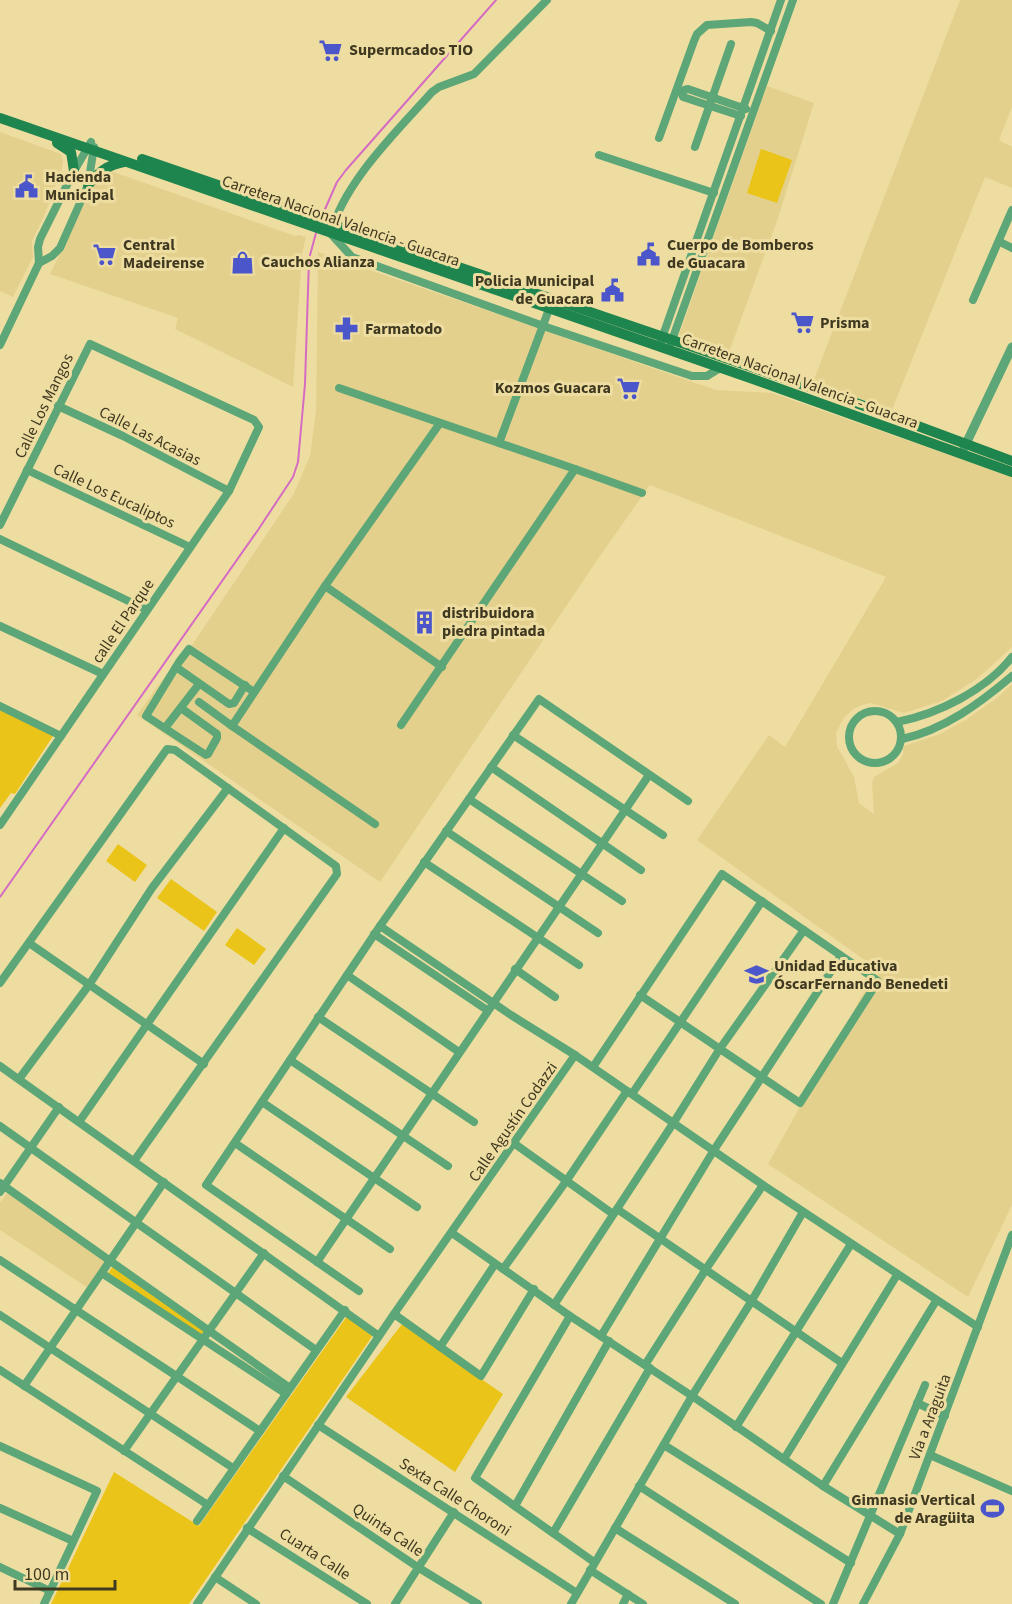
<svg xmlns="http://www.w3.org/2000/svg" width="1012" height="1604" viewBox="0 0 1012 1604" font-family="'Source Sans 3',sans-serif">
  <style>
    .built { fill: #e3d08c }
    .green { fill: #eac419 }
    .lines { fill: none; stroke-linecap: round; stroke-linejoin: round }
    .stream { stroke: #d56bc3; stroke-width: 2 }
    .minor { stroke: #5ca677; stroke-width: 8 }
    .tertiary { stroke: #5ca677; stroke-width: 9 }
    .secondary { stroke: #1f854e; stroke-width: 10 }
    .labels { text-anchor: middle; dominant-baseline: central; stroke-width: 6; stroke-linejoin: round; paint-order: stroke }
    .poi-label { font-size: 16px; font-weight: bold; fill: #403921; stroke: #eedda1; text-anchor: start }
    .street-label { font-size: 16px; fill: #403921; stroke: #eedda1 }
  </style>
  <rect width="100%" height="100%" fill="#eedda1"/>
  <!-- built -->
  <g class="built">
    <polygon points="960,0 1012,0 1012,107 999,140 1012,147 1012,188 985,177 892,410 813,382"/>
    <polygon points="767,86 814,103 778,218 729,352 679,335"/>
    <polygon points="0,132 61,154 63,160 62,168 45,214 32,241 33,257 13,297 0,291"/>
    <polygon points="108,170 295,236 299,235 306,237 302,254 293,387 175,329 178,318 50,274 96,179"/>
    <polygon points="318,252 716,390 772,393 1012,477 1012,647 978,678 942,701 904,713 871,703 862,705 853,709 843,719 836,733 837,746 854,777 859,803 874,814 872,783 874,777 898,763 903,754 904,746 940,734 967,719 997,698 1012,684 1012,1205 968,1297 768,1164 877,969 697,840 769,735 785,747 886,577 650,485 602,553 380,882 137,715 186,647 192,645 293,495 310,456 316,411"/>
    <polygon points="8,1192 106,1262 88,1288 0,1230 0,1203"/>
  </g>
  <!-- green -->
  <g class="green">
    <polygon points="761,149 792,160 777,203 747,193"/>
    <polygon points="0,710 51,733 53,736 15,794 11,793 0,808"/>
    <polygon points="118,844 147,865 135,882 106,861"/>
    <polygon points="171,879 217,912 204,931 157,898"/>
    <polygon points="237,928 266,949 254,965 225,945"/>
    <polygon points="113,1266 205,1331 201,1336 108,1273"/>
    <polygon points="347,1316 373,1335 189,1604 51,1604 114,1472 199,1526"/>
    <polygon points="402,1324 503,1394 455,1472 346,1397"/>
  </g>
  <g class="lines">
    <!-- stream -->
    <g class="stream">
      <polyline points="322,216 337,182 346,170 496,0"/>
      <polyline points="0,897 258,530 293,477 298,462 305,384 309,259 316,233"/>
    </g>
    <!-- minor -->
    <g class="minor">
      <path d="M547 0 474 74 439 87 432 92C398 130 342 184 331 234L352 257 549 328 692 376H707L720 368"/>
      <polyline points="741,116 683,97 682,94 684,90 688,89 746,109"/>
      <polyline points="659,138 694,41 697,34 707,25 751,22 757,23 771,31"/>
      <polyline points="695,147 731,44"/>
      <polyline points="599,155 714,193"/>
      <polyline points="1000,242 1012,248"/>
      <polyline points="39,263 52,256 60,248 88,185 94,147"/>
      <polyline points="973,300 1012,210"/>
      <polyline points="661,341 781,0"/>
      <polyline points="671,343 793,0"/>
      <polyline points="0,345 39,263 38,247 40,239 74,171 91,142"/>
      <polyline points="339,388 575,469 401,725"/>
      <polyline points="58,406 123,436 229,491"/>
      <polyline points="440,423 325,586 442,667"/>
      <polyline points="499,443 551,304"/>
      <polyline points="575,469 642,493"/>
      <polyline points="27,470 190,547"/>
      <polyline points="0,525 90,344 254,420 259,427 229,491 0,825"/>
      <polyline points="0,539 147,610"/>
      <polyline points="325,586 232,726 375,824"/>
      <polyline points="0,626 103,674"/>
      <polyline points="176,667 229,704 234,703 245,685"/>
      <polyline points="199,702 232,726"/>
      <polyline points="0,706 61,736"/>
      <polyline points="181,708 217,734 217,738 208,754 206,755 146,716 179,662 189,649 254,692"/>
      <circle cx="875" cy="737" r="26"/>
      <path d="M897 722C938 714 986 690 1012 657"/>
      <polyline points="165,728 199,684"/>
      <polyline points="513,735 663,835"/>
      <path d="M902 739C944 730 980 703 1012 676"/>
      <polyline points="491,767 641,870"/>
      <polyline points="469,799 622,901"/>
      <polyline points="446,831 598,933"/>
      <polyline points="424,862 579,965"/>
      <polyline points="380,926 511,1015 575,1055"/>
      <polyline points="374,934 487,1010"/>
      <polyline points="29,943 204,1064"/>
      <polyline points="515,969 555,997"/>
      <polyline points="347,975 459,1052"/>
      <polyline points="0,983 167,749 175,750 336,866 337,874 134,1161"/>
      <polyline points="318,1017 474,1122"/>
      <polyline points="290,1060 448,1166"/>
      <polyline points="0,1066 379,1336"/>
      <polyline points="593,1067 722,874 878,981 800,1103 640,995"/>
      <polyline points="19,1079 89,985 152,888 228,788"/>
      <polyline points="632,1094 762,901"/>
      <polyline points="262,1102 417,1207"/>
      <polyline points="79,1122 284,828"/>
      <polyline points="0,1126 316,1350"/>
      <polyline points="235,1143 390,1249"/>
      <polyline points="515,1144 613,1214"/>
      <polyline points="0,1183 290,1388"/>
      <polyline points="0,1192 59,1107"/>
      <polyline points="617,1209 842,1363"/>
      <polyline points="452,1233 570,1316 692,1396 823,1486 900,1534"/>
      <polyline points="0,1260 260,1431"/>
      <polyline points="317,1262 649,775"/>
      <polyline points="503,1269 567,1180 627,1091"/>
      <polyline points="103,1274 286,1394"/>
      <polyline points="359,1291 206,1185 380,926 539,699 688,801"/>
      <polyline points="554,1305 674,1122 719,1050 804,930"/>
      <polyline points="394,1314 481,1376 534,1289"/>
      <polyline points="0,1315 233,1468"/>
      <polyline points="570,1316 475,1478 594,1562"/>
      <polyline points="601,1336 714,1150 841,956"/>
      <polyline points="440,1347 495,1264"/>
      <polyline points="645,1365 706,1269 763,1185"/>
      <polyline points="0,1370 208,1505"/>
      <polyline points="24,1386 164,1182"/>
      <polyline points="917,1403 945,1416"/>
      <polyline points="318,1425 577,1593"/>
      <polyline points="736,1427 851,1244"/>
      <polyline points="664,1445 851,1563"/>
      <polyline points="0,1446 97,1491 44,1604"/>
      <polyline points="124,1451 264,1253"/>
      <polyline points="930,1455 1012,1491"/>
      <polyline points="784,1459 897,1275"/>
      <polyline points="283,1476 419,1568 478,1604"/>
      <polyline points="639,1486 821,1604"/>
      <polyline points="823,1486 936,1301"/>
      <polyline points="515,1506 609,1341"/>
      <polyline points="0,1508 73,1541"/>
      <polyline points="197,1521 345,1310"/>
      <polyline points="247,1528 367,1604"/>
      <polyline points="615,1528 735,1604"/>
      <polyline points="553,1533 650,1368"/>
      <polyline points="0,1567 50,1591"/>
      <polyline points="590,1570 643,1604"/>
      <polyline points="215,1577 256,1604"/>
      <polyline points="197,1604 394,1314 575,1055 763,1185 978,1327"/>
      <polyline points="395,1604 454,1512"/>
      <polyline points="571,1604 692,1396 751,1302 803,1212"/>
      <polyline points="623,1604 628,1594"/>
      <polyline points="833,1604 925,1385"/>
      <polyline points="863,1604 900,1534 1012,1235"/>
    </g>
    <!-- tertiary -->
    <polyline class="tertiary" points="964,448 1012,347"/>
    <!-- secondary -->
    <g class="secondary">
      <polyline points="0,118 753,379 1012,472"/>
      <polyline points="57,143 71,152 74,171"/>
      <polyline points="142,159 848,400 1012,461"/>
      <path d="M88 185C99 172 107 165 124 162"/>
    </g>
  </g>
  <!-- icons -->
  <defs>
    <symbol id="supermarket-bare" viewBox="-9 -9 18 18"><path d="M-6-5.5h2.5l.6 2H6L4.5 2H-2.5L-4.4-4H-6ZM-1.5 3.2a1.3 1.3 0 1 0 .1 0ZM3 3.2a1.3 1.3 0 1 0 .1 0Z" fill="#4b56cb" stroke="#eedda1" stroke-width="2.5" paint-order="stroke"/></symbol>
    <symbol id="civic-bare" viewBox="-9 -9 18 18"><path d="M-.6-6.5H3V-4.5H.6V-3L4-1V1h2V6H-6V1h2V-1L-.6-3ZM-1.2 2.5V6h2.4V2.5Z" fill="#4b56cb" stroke="#eedda1" stroke-width="2.5" paint-order="stroke"/></symbol>
    <symbol id="shop-bare" viewBox="-9 -9 18 18"><path d="M-5-2.5h2.3a2.7 3.5 0 0 1 5.4 0H5L5.5 6h-11ZM-1.5-2.5h3a1.5 2.3 0 0 0-3 0Z" fill="#4b56cb" stroke="#eedda1" stroke-width="2.5" paint-order="stroke"/></symbol>
    <symbol id="pharmacy-bare" viewBox="-9 -9 18 18"><path d="M-2-6h4v4h4v4h-4v4h-4v-4h-4v-4h4Z" fill="#4b56cb" stroke="#eedda1" stroke-width="2.5" paint-order="stroke"/></symbol>
    <symbol id="building-bare" viewBox="-9 -9 18 18"><path d="M-4-6H4V6H1V3H-1V6H-4ZM-2.5-4.3h1.7v1.8h-1.7ZM.8-4.3h1.7v1.8H.8ZM-2.5-1h1.7V.8h-1.7ZM.8-1h1.7V.8H.8Z" fill="#4b56cb" stroke="#eedda1" stroke-width="2.5" paint-order="stroke"/></symbol>
    <symbol id="school-bare" viewBox="-9 -9 18 18"><path d="M0-5L7-2L0 1L-7-2ZM-4 1L0 2.5L4 1V4Q0 6-4 4Z" fill="#4b56cb" stroke="#eedda1" stroke-width="2.5" paint-order="stroke"/></symbol>
    <symbol id="stadium-bare" viewBox="-9 -9 18 18"><path d="M0-5a6.5 5 0 1 0 0 10a6.5 5 0 1 0 0-10ZM-3.5-1.8h7v3.6h-7Z" fill="#4b56cb" stroke="#eedda1" stroke-width="2.5" paint-order="stroke"/></symbol>
  </defs>
  <g fill-rule="evenodd">
    <use href="#supermarket-bare" x="314" y="34" width="33" height="33"/>
    <use href="#civic-bare" x="10" y="170" width="33" height="33"/>
    <use href="#supermarket-bare" x="88" y="238" width="33" height="33"/>
    <use href="#civic-bare" x="632" y="238" width="33" height="33"/>
    <use href="#shop-bare" x="226" y="246" width="33" height="33"/>
    <use href="#civic-bare" x="596" y="274" width="33" height="33"/>
    <use href="#supermarket-bare" x="786" y="306" width="33" height="33"/>
    <use href="#pharmacy-bare" x="330" y="312" width="33" height="33"/>
    <use href="#supermarket-bare" x="612" y="372" width="33" height="33"/>
    <use href="#building-bare" x="408" y="606" width="33" height="33"/>
    <use href="#school-bare" x="740" y="958" width="33" height="33"/>
    <use href="#stadium-bare" x="976" y="1492" width="33" height="33"/>
  </g>
  <g class="labels">
    <!-- poi labels -->
    <g class="poi-label">
      <text x="349" y="50">Supermcados TIO</text>
      <text x="45" y="177">Hacienda<tspan x="45" dy="18">Municipal</tspan></text>
      <text x="123" y="245">Central<tspan x="123" dy="18">Madeirense</tspan></text>
      <text x="667" y="245">Cuerpo de Bomberos<tspan x="667" dy="18">de Guacara</tspan></text>
      <text x="261" y="262">Cauchos Alianza</text>
      <text x="594" y="281" text-anchor="end">Policia Municipal<tspan x="594" dy="18">de Guacara</tspan></text>
      <text x="820" y="323">Prisma</text>
      <text x="365" y="329">Farmatodo</text>
      <text x="611" y="388" text-anchor="end">Kozmos Guacara</text>
      <text x="442" y="613">distribuidora<tspan x="442" dy="18">piedra pintada</tspan></text>
      <text x="774" y="966">Unidad Educativa<tspan x="774" dy="18">ÓscarFernando Benedeti</tspan></text>
      <text x="975" y="1500" text-anchor="end">Gimnasio Vertical<tspan x="975" dy="18">de Aragüita</tspan></text>
    </g>
    <!-- street labels -->
    <g class="street-label">
      <text transform="translate(341 221) rotate(19)">Carretera Nacional Valencia - Guacara</text>
      <text transform="translate(800 381) rotate(20)">Carretera Nacional Valencia - Guacara</text>
      <text transform="translate(44 406) rotate(-64)">Calle Los Mangos</text>
      <text transform="translate(150 436) rotate(27)">Calle Las Acasias</text>
      <text transform="translate(114 496) rotate(25)">Calle Los Eucaliptos</text>
      <text transform="translate(123 621) rotate(-56)">calle El Parque</text>
      <text transform="translate(513 1122) rotate(-55)">Calle Agustín Codazzi</text>
      <text transform="translate(930 1417) rotate(-69)">Via a Araguita</text>
      <text transform="translate(455 1497) rotate(33)">Sexta Calle Choroni</text>
      <text transform="translate(388 1530) rotate(34)">Quinta Calle</text>
      <text transform="translate(315 1554) rotate(33)">Cuarta Calle</text>
    </g>
  </g>
  <!-- scale -->
  <path d="M15 1580v9h100v-9" fill="none" stroke="#403921" stroke-width="3"/>
  <text x="24" y="1580" font-size="18" fill="#403921" stroke="#eedda1" stroke-width="4.5" paint-order="stroke">100 m</text>
</svg>
